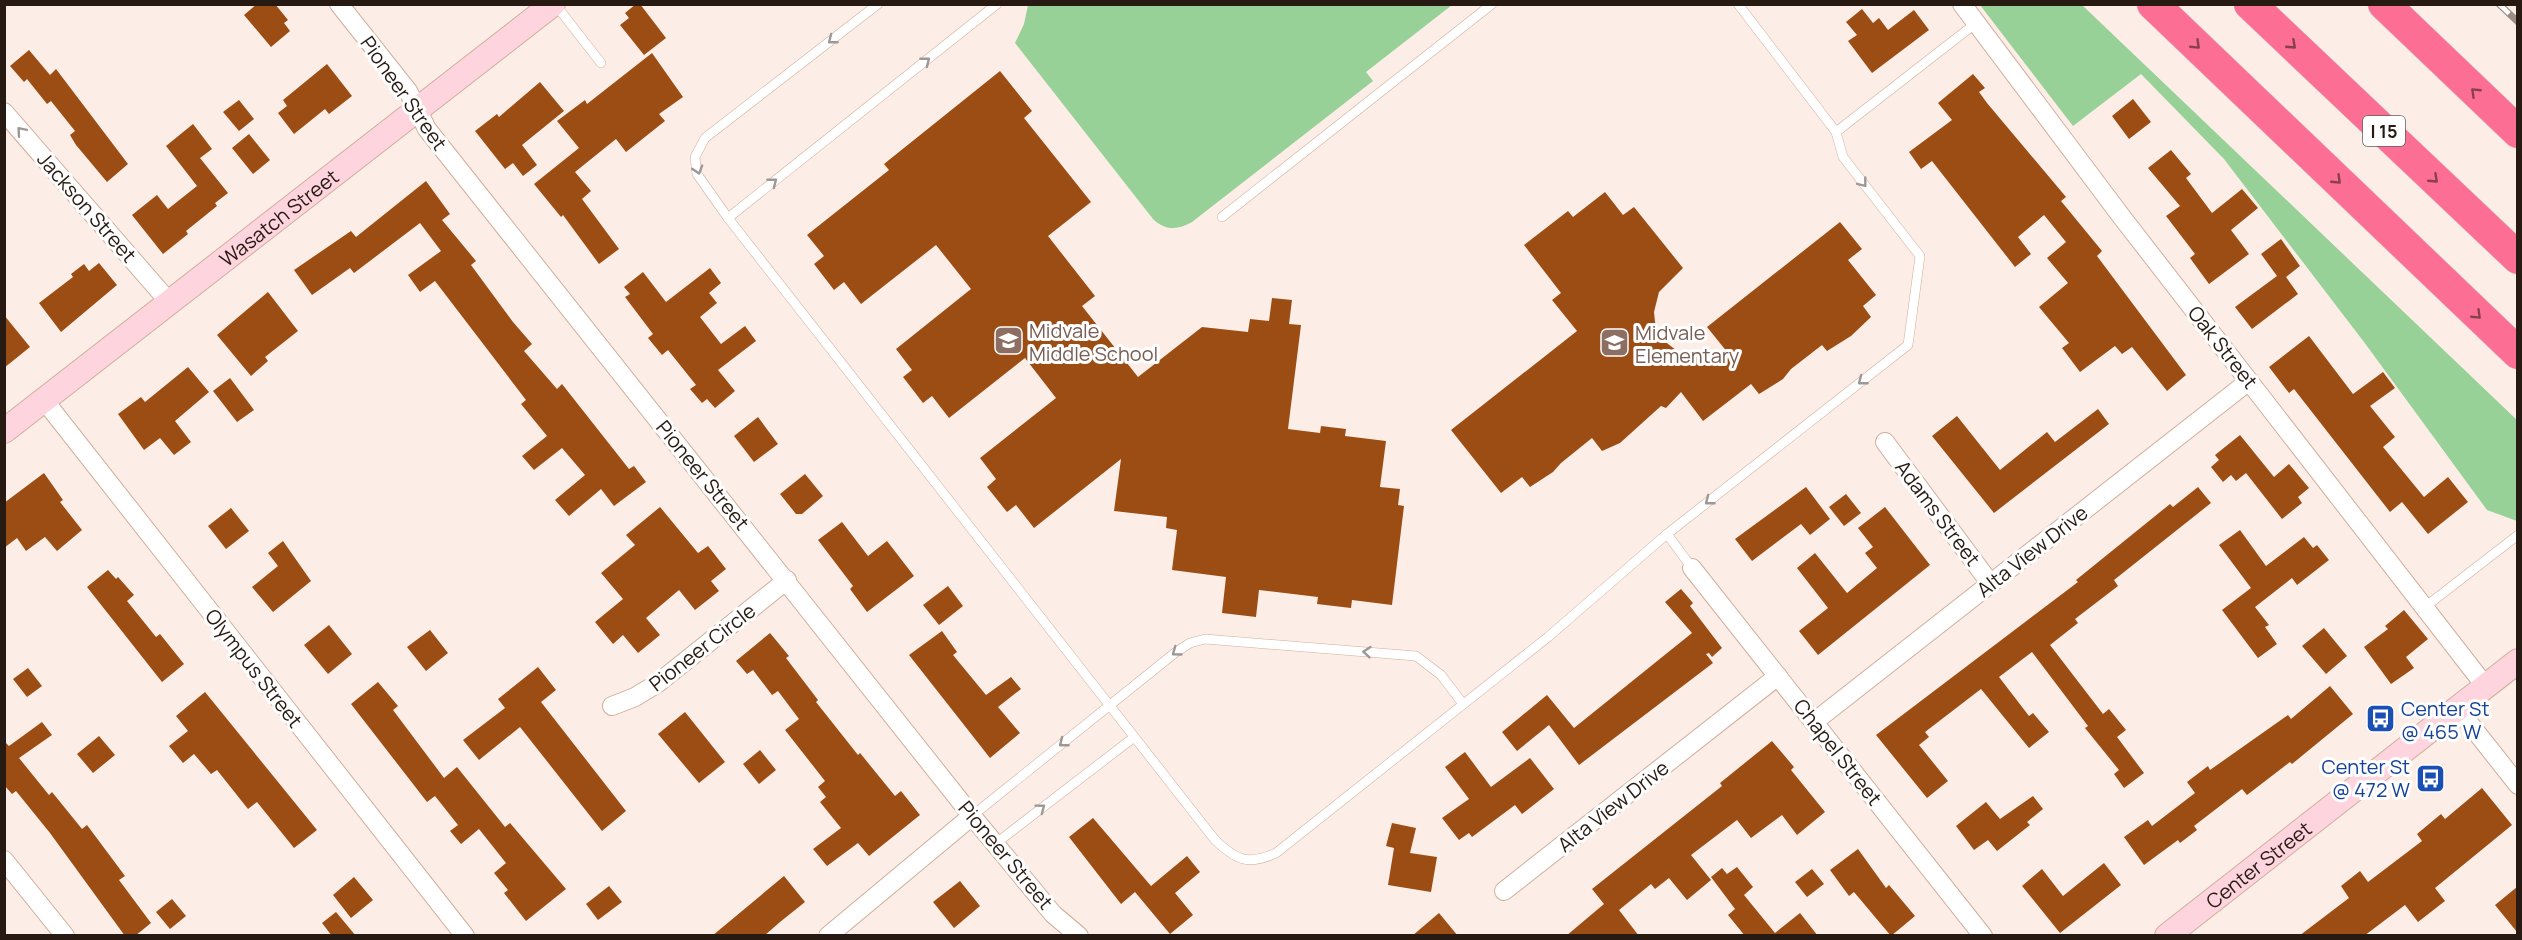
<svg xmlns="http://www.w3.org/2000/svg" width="2522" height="940" viewBox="0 0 2522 940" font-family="Manrope,sans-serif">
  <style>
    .green { fill: #97d198 }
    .building { fill: #9c4d14 }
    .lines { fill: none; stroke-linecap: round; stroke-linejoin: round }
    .lane-casing { stroke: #d0ae9b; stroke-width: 10 }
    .street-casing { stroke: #d0ae9b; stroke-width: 20 }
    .secondary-casing { stroke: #d0ae9b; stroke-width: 26 }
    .highway-casing { stroke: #d4d1d0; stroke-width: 33 }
    .lane { stroke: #fff; stroke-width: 9 }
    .street { stroke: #fff; stroke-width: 18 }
    .secondary { stroke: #fed4df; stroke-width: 24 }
    .highway { stroke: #fd6e95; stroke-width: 32 }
    .rail-casing { stroke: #9c8e87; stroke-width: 7 }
    .rail { stroke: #fefefe; stroke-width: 4.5; stroke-dasharray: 14; stroke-linecap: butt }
    .oneway { stroke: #9d9895 }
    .oneway2 { stroke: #87404e }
    .labels { text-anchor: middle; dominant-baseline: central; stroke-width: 6; stroke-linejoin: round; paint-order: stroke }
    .shield { fill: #fefefe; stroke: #675e5a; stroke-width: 1.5 }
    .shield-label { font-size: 18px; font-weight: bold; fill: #261a13 }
    .street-label { font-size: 20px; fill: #261a13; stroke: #fefefe }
    .education-label { font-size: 20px; fill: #785e54; stroke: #fefefe; text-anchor: start }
    .transit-label { font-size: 20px; fill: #164399; stroke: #fefefe; text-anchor: start }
  </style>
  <rect width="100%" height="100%" fill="#fceee6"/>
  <!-- green -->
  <g class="green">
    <path d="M1028 5V4L1452 5 1366 72 1373 81 1192 222C1178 230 1165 231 1153 219L1015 43 1024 24Z"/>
    <polygon points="1980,5 2082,5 2517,420 2517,521 2487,510 2364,342 2224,159 2141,74 2073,126"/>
  </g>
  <!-- building -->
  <g class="building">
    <polygon points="257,4 275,4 288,20 284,23 290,31 271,47 244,15"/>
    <polygon points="636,4 640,4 666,38 644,55 620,25 629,18 625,13"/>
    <polygon points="1862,9 1873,23 1879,18 1888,30 1914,10 1929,30 1872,73 1848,41 1857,35 1846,22"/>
    <polygon points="29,50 50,75 56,69 128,164 107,182 76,145 70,135 75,131 51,101 47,104 27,79 24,82 10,66"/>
    <polygon points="652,53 683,97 659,114 665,121 626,152 616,139 575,172 591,191 582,199 619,249 599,264 563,215 561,217 534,184 579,148 557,121 585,100 587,104"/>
    <polygon points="327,64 352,96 329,114 325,109 294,134 278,113 287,106 283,100"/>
    <polygon points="1000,71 1032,111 1024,118 1091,202 1048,236 1095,296 1082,306 1138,377 1202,327 1248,332 1250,319 1269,321 1272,298 1292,300 1289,324 1301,325 1288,429 1320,433 1321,426 1346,429 1345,436 1386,441 1380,487 1400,489 1398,505 1404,506 1392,605 1352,600 1351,608 1317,604 1318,597 1259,590 1256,617 1222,613 1226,577 1172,570 1177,530 1166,528 1167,517 1114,511 1121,459 1034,528 1016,505 1007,512 987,487 996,479 980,458 1056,398 1025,358 949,418 932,396 923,403 903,377 912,370 896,349 971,289 936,245 861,304 844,282 834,290 814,264 824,256 807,235 889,170 884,164"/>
    <polygon points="1973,74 1985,88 1979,92 1987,103 2066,197 2061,201 2102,251 2097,256 2186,375 2167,391 2132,347 2122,354 2115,346 2080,372 2062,348 2069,343 2039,307 2068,283 2047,258 2066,242 2044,215 2018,237 2031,254 2015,267 1932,161 1921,169 1909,152 1952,120 1938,103"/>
    <polygon points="540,82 564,111 522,145 537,165 523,176 513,163 505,169 475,131 497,114 499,117"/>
    <polygon points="2133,99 2151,122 2129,139 2112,116"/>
    <polygon points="239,100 254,119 239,131 223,112"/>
    <polygon points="193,124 212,149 200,158 228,193 215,203 217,206 186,231 188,234 163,254 132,215 157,195 168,209 197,186 166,146"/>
    <polygon points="249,134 270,160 253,174 232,148"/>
    <polygon points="2171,150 2191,174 2186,178 2212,213 2242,189 2258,208 2231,230 2249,254 2209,284 2190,258 2195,254 2166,216 2180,206 2148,168"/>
    <polygon points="426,181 450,214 442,220 476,261 471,265 513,322 532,344 524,351 557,389 562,384 629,469 634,466 646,482 614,506 601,489 569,516 555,500 585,475 562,448 534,470 522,456 547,436 521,404 526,400 435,281 420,292 408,275 441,251 420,223 354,273 350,268 312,295 294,270 351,231 356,237"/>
    <polygon points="1605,192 1623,215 1634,207 1683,268 1659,292 1654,312 1655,322 1663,340 1681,354 1692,357 1732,358 1707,327 1840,222 1862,249 1848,260 1876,295 1863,306 1871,317 1851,336 1827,351 1822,345 1791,369 1783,379 1759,394 1751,384 1703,421 1681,392 1666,408 1661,406 1620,443 1602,451 1592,438 1561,463 1553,472 1530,487 1522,477 1501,493 1451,430 1577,331 1552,300 1561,293 1524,245 1568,211 1573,217"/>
    <polygon points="2281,239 2300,266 2286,277 2298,294 2252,329 2235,307 2277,276 2261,254"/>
    <polygon points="99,263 117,285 61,332 39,303 73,277 71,274 84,264 89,271"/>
    <polygon points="710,268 721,283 709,293 717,303 700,317 721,344 745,326 756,341 718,370 735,391 715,408 707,399 702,403 690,389 696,385 668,350 662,355 648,338 653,334 625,297 630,294 624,287 643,272 666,302"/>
    <polygon points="268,292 298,331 265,357 268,361 251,376 217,335"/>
    <polygon points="4,315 30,347 4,368"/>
    <polygon points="2309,336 2353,394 2383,372 2395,388 2370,406 2395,437 2383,447 2424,497 2448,477 2468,502 2428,534 2402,502 2390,512 2294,389 2289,393 2269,367"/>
    <polygon points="188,367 209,392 175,421 191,442 174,455 160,438 144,450 118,414 141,397 145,402"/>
    <polygon points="230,378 254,410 237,422 213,391"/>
    <polygon points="2098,409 2109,424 1994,513 1932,436 1957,416 2000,470 2047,432 2055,442"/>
    <polygon points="758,417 778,444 754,462 734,436"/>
    <polygon points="2240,435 2274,477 2289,464 2309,488 2298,497 2302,503 2282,519 2246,473 2236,481 2231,475 2223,482 2211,467 2219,460 2215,455"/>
    <polygon points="44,473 63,500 60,502 82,530 57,551 45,537 26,551 17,538 4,548 4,503"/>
    <polygon points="805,474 823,496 802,514 796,514 780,494"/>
    <polygon points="1806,487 1830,519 1810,535 1801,524 1752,561 1735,539"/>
    <polygon points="2198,487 2211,503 2114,580 2118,586 2075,619 2078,623 2050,645 2103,714 2109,709 2126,730 2117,737 2144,773 2124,788 2114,774 2119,770 2085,728 2088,726 2032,652 1999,677 2029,716 2033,713 2049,732 2029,748 1981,689 1925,732 1929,737 1919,745 1948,781 1927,798 1876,735 2078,582 2076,580 2170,504 2173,507"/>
    <polygon points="1846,494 1861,513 1844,526 1829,507"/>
    <polygon points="660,507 698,553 708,546 726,569 711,581 719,591 695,610 679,590 646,618 660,635 638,653 623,635 613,644 595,622 623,599 601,573 635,545 626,535"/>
    <polygon points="1885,507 1930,565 1818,655 1799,631 1828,608 1797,568 1815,553 1847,593 1877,568 1865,553 1873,547 1858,528"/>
    <polygon points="231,508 249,531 226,549 208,526"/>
    <polygon points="842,522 868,556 887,541 914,576 867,612 850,589 853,586 818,540"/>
    <polygon points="2240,530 2266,566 2304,537 2313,548 2317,545 2329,560 2297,585 2292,578 2255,607 2269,625 2265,627 2277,644 2258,658 2222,610 2251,588 2219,545"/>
    <polygon points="283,541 311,581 273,612 252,587 278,566 268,553"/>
    <polygon points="108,570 116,579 118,577 134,595 127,601 156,637 160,634 184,664 162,682 87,587"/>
    <polygon points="948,586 963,606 939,625 923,605"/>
    <polygon points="1681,589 1693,603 1690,606 1722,648 1712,657 1709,653 1706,654 1713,663 1579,765 1549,725 1517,751 1502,732 1547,695 1574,728 1692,633 1665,602"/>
    <polygon points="2404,610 2428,639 2406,657 2414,668 2391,684 2364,647 2388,629 2385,626"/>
    <polygon points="329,625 352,654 328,674 304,645"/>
    <polygon points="2324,628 2347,656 2326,674 2302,646"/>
    <polygon points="430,630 448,653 426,671 407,647"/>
    <polygon points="942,631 957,652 953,655 986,695 1011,677 1021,689 998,707 1020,733 990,758 909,655"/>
    <polygon points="770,633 789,656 786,658 818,700 816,702 858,755 860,753 895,796 901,791 920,815 869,856 858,843 827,866 813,849 841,828 820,802 826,797 818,787 825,781 785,730 799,719 778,691 772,695 753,670 747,674 736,661"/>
    <polygon points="538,667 556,690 541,702 626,811 602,831 520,727 479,760 463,740 505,708 498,699"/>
    <polygon points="28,668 42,686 27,697 13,679"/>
    <polygon points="378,682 398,706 393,710 444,778 457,767 505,827 510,823 566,889 526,921 504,893 508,890 494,873 506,863 479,829 461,844 450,831 458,825 435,796 427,802 351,704"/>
    <polygon points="2330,686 2353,714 2292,764 2290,762 2247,795 2242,789 2194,826 2197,830 2180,843 2178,840 2144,865 2124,837 2148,820 2152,826 2195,793 2187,782 2208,766 2210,770 2288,715 2291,719"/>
    <polygon points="205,692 317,830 294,848 257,802 248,809 217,770 211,774 194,754 183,763 169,746 188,731 176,716"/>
    <polygon points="685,712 725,762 699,783 658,734"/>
    <polygon points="42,722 52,735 19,758 49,795 52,792 82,829 87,825 125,876 119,880 151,923 135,936 125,936 50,833 16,791 12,794 4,785 4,741 9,746"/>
    <polygon points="99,736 115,755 93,773 77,754"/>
    <polygon points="1772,741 1794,767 1791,770 1825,812 1797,835 1782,815 1751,838 1737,820 1691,855 1711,880 1687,900 1669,878 1655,889 1651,884 1619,910 1639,936 1566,936 1604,904 1592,889 1722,786 1720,783"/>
    <polygon points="760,750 776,770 759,784 743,764"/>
    <polygon points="1465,752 1491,787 1530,758 1554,789 1522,814 1515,805 1472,837 1469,833 1459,840 1442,818 1469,799 1445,767"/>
    <polygon points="2482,788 2512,825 2435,888 2445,901 2418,922 2405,905 2364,936 2299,936 2349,898 2341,886 2360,871 2368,882 2422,841 2417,834 2441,814 2445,819"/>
    <polygon points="2033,796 2043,809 2027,822 2030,825 1997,851 1988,840 1974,850 1956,826 1986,802 2000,819"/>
    <polygon points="1093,818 1151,886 1187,856 1200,872 1175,893 1193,915 1170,934 1135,892 1121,904 1069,837"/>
    <polygon points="1392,823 1416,828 1410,853 1437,857 1431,892 1388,885 1394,848 1386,846"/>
    <polygon points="1858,849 1886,888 1889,885 1915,916 1891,936 1854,892 1849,896 1830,870"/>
    <polygon points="2104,863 2121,885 2060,933 2022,886 2042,869 2063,896"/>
    <polygon points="1737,867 1753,887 1744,895 1775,933 1800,913 1818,936 1745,936 1728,915 1735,909 1711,877 1722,868 1727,874"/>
    <polygon points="1812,869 1824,884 1807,897 1795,882"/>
    <polygon points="784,876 805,902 780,922 764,936 712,936"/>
    <polygon points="354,877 373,900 351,918 333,895"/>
    <polygon points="960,881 980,906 954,928 933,902"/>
    <polygon points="609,886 622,902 598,920 586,904"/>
    <polygon points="2517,887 2517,932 2495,905"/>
    <polygon points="172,899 186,916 170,929 156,912"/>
    <polygon points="336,912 356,936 332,936 322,923"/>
    <polygon points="1439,913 1458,936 1412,936"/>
  </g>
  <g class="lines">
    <defs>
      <g id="lane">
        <polyline points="555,4 601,63"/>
        <path d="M878 4 705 138 695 157 697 174 728 218 1215 840C1236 860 1248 866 1276 853L1548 637 1667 534 1908 345 1920 256 1843 157 1836 132 1738 4"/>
        <polyline points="1836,132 1976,23"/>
        <polyline points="1222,217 1492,4"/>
        <polyline points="728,218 997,4"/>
        <polyline points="1667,534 1692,568"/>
        <polyline points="2425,607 2518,535"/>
        <polyline points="972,816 1176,652 1190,643 1205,639 1416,656 1441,675 1463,704"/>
        <polyline points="995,844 1133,738"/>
      </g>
      <g id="street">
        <polyline points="339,4 408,91 427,129 972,816 1053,914 1079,936"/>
        <polyline points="1962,4 2121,216 2486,687"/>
        <polyline points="4,112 170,303"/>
        <polyline points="44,400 465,936"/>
        <polyline points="1885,442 1990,583"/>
        <polyline points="1692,568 1983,936"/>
        <polyline points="612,706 635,697 658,683 787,580"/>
        <polyline points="2458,709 2518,785"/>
        <polyline points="1814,722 2249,381"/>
        <polyline points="4,860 65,936"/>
        <polyline points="1504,891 1778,676"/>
        <polyline points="828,936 972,816"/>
      </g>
      <g id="secondary">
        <path id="s1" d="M4 431 553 4"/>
        <path id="s2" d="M2167 936 2518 661"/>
      </g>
      <g id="highway">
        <polyline points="2153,4 2518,353"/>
        <polyline points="2250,4 2518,258"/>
        <polyline points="2384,4 2518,132"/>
      </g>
    </defs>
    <!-- lane casing -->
    <use href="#lane" class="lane-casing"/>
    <!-- street casing -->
    <use href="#street" class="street-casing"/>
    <!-- secondary casing -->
    <use href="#secondary" class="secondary-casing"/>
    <!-- highway casing -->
    <use href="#highway" class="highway-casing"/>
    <!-- lane -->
    <use href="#lane" class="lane"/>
    <!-- street -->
    <use href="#street" class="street"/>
    <!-- secondary -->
    <use href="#secondary" class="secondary"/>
    <!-- highway -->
    <use href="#highway" class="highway"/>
    <defs>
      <polyline id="rail" points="2499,4 2518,22"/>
    </defs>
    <!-- rail casing -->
    <use href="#rail" class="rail-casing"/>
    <!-- rail -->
    <use href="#rail" class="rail"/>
  </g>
  <!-- one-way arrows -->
  <defs><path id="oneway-chevron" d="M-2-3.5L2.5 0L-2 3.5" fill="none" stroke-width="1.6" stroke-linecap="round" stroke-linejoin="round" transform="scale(1.5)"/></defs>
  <g class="oneway">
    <use href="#oneway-chevron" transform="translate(832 40) rotate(142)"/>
    <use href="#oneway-chevron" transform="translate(926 61) rotate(-38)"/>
    <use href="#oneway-chevron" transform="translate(21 131) rotate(-131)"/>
    <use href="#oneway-chevron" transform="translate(698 170) rotate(73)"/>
    <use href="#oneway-chevron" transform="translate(773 182) rotate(-38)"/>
    <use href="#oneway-chevron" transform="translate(1863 183) rotate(52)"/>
    <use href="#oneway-chevron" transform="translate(1862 381) rotate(142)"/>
    <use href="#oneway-chevron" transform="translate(1709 501) rotate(142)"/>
    <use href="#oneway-chevron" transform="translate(1176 652) rotate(144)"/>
    <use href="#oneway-chevron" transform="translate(1367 652) rotate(-175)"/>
    <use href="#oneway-chevron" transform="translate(1063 743) rotate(142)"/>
    <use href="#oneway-chevron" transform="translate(1041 808) rotate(-37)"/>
  </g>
  <g class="oneway2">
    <use href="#oneway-chevron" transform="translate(2196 45) rotate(44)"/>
    <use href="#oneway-chevron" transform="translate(2292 45) rotate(43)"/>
    <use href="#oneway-chevron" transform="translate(2475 92) rotate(-136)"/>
    <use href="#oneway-chevron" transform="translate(2434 179) rotate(43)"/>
    <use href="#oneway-chevron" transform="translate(2337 180) rotate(44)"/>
    <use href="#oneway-chevron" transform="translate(2477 315) rotate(44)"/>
  </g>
  <!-- icons -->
  <defs>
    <symbol id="school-square" viewBox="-11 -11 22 22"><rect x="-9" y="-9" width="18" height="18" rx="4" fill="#8d6e63" stroke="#fefefe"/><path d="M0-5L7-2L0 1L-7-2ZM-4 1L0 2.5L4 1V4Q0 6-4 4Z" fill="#fff"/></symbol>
    <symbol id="bus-square" viewBox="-11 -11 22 22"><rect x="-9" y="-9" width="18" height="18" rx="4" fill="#1a4fb4" stroke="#fefefe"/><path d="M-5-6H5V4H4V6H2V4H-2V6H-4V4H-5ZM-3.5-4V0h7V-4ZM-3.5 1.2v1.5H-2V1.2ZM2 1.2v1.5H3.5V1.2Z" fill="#fff"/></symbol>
  </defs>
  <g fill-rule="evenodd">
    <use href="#school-square" x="992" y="324" width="33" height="33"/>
    <use href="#school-square" x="1598" y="326" width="33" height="33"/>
    <use href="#bus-square" x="2364" y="702" width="33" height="33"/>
    <use href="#bus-square" x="2414" y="762" width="33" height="33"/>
  </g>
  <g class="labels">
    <!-- shield labels -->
    <rect class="shield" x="2363" y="116" width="42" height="30" rx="4.5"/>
    <g class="shield-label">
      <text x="2384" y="131">I 15</text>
    </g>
    <!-- street labels -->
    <g class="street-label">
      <text transform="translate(404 93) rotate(55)">Pioneer Street</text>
      <text transform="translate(87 207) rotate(49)">Jackson Street</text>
      <text stroke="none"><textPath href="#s1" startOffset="348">Wasatch Street</textPath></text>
      <text transform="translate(2223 347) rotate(52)">Oak Street</text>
      <text transform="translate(703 475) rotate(51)">Pioneer Street</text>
      <text transform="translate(1938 513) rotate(53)">Adams Street</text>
      <text transform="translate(2032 551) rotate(-38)">Alta View Drive</text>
      <text transform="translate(702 647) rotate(-38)">Pioneer Circle</text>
      <text transform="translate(254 668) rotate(52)">Olympus Street</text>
      <text transform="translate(1838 752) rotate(52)">Chapel Street</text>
      <text transform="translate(1613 806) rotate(-38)">Alta View Drive</text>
      <text transform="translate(1006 855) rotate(50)">Pioneer Street</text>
      <text stroke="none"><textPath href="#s2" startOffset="116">Center Street</textPath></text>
    </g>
    <!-- education labels -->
    <g class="education-label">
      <text x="1029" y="330">Midvale<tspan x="1029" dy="23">Middle School</tspan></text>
      <text x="1635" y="332">Midvale<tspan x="1635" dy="23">Elementary</tspan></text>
    </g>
    <!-- transit labels -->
    <g class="transit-label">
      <text x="2401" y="708">Center St<tspan x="2401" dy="23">@ 465 W</tspan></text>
      <text x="2410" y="766" text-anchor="end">Center St<tspan x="2410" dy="23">@ 472 W</tspan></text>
    </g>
  </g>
  <!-- border -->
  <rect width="2522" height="940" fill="none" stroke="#261a13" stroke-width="12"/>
</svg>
